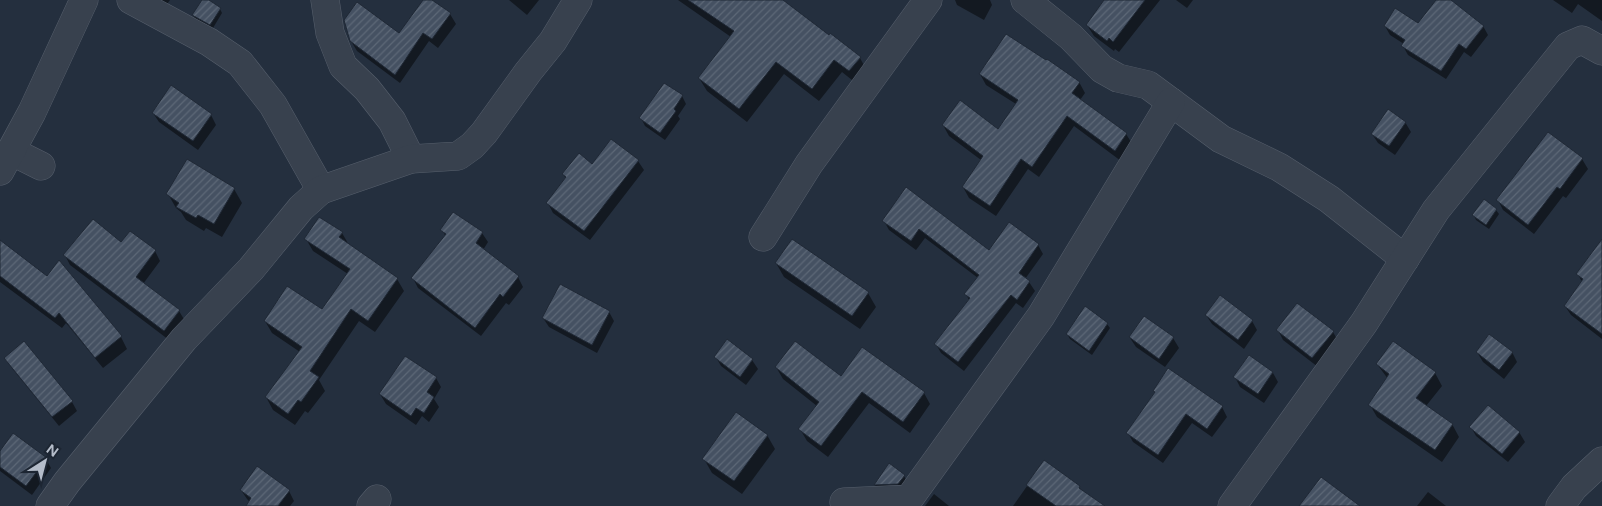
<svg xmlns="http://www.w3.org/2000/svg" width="1602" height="506" viewBox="0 0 1602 506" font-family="Figtree,sans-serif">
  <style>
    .shadow { fill: #0007 }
    .building { fill: url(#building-hatch); stroke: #1f2835 }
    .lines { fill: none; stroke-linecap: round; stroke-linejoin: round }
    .minor-casing { stroke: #565f6c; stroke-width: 29 }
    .minor { stroke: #38414e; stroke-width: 28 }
  </style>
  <defs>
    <pattern id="building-hatch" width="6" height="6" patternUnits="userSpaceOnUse" patternTransform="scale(1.25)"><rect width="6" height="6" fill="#455162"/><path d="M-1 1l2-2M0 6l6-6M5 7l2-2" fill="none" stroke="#5d6877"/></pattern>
  </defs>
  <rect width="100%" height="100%" fill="#242f3e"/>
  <!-- shadow -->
  <g class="shadow">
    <polygon points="154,0 170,0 165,7"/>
    <polygon points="203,0 206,0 220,9 222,13 213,28 196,20 193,15"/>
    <polygon points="424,0 430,0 450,14 456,24 438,48 429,41 400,83 357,51 351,41 399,35"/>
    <polygon points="509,0 539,0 527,15"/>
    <polygon points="678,0 781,0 860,58 867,71 857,84 842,72 819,101 784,74 747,122 707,91 699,78 731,37"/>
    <polygon points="955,0 990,0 992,5 984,20 957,5"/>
    <polygon points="1106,0 1160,0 1119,52 1115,49 1114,51 1094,36 1087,25"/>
    <polygon points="1176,0 1193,0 1187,8"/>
    <polygon points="1438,0 1449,0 1483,26 1488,35 1471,57 1464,52 1446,79 1408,55 1403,46 1404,44 1390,35 1385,26 1419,25"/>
    <polygon points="1553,0 1602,0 1602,21 1578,4 1572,13"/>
    <polygon points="980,74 1079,82 1085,93 1080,100 1126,134 1133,145 1121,161 1074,126 1039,177 1028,169 996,216 969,198 963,187 981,160 949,136 943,125 998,131 1016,104 986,85"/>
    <polygon points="682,96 686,104 678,116 680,119 665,140 645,126 641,118"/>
    <polygon points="153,113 211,115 216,125 198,150 159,122"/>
    <polygon points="1405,122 1411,132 1395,155 1378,143 1372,134"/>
    <polygon points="1548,134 1582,159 1588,169 1566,198 1563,196 1534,234 1503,210 1498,200"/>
    <polygon points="638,161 644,170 590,240 553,213 548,203 566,179 563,174 592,165"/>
    <polygon points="234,189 242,203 222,237 206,228 204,231 186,220 181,212 176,208 168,194"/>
    <polygon points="906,189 989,252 1038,245 1043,254 1025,279 1029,282 1035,291 1023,308 1016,303 964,371 941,353 936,344 969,300 966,294 978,278 925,238 916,250 889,230 884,221"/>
    <polygon points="1496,210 1499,214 1489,229 1476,220 1474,215"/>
    <polygon points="442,230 482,233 488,242 483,250 518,277 523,287 509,305 506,303 481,336 418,288 413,278 446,237"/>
    <polygon points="342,233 349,245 397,279 404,291 375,332 359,321 319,380 325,391 308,413 305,411 295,425 273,410 266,397 300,352 272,333 265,321 322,311 348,274 313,251 306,239"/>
    <polygon points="1602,241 1602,339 1571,315 1565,306 1582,282 1578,274"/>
    <polygon points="0,242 121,337 127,349 103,368 66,323 62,328 0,282"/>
    <polygon points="121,244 155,251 160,261 143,284 179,311 185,321 169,340 70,265 65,255"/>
    <polygon points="776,263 868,293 876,307 860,329 784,277"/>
    <polygon points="609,312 614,321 597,353 549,327 543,318"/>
    <polygon points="1206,315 1252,321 1257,330 1244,349 1212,324"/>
    <polygon points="1145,318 1173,338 1179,348 1165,367 1136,347 1130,338"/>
    <polygon points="1107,324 1110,328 1092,355 1070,339 1067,334"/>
    <polygon points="1278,330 1333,332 1338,341 1318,367 1283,340"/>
    <polygon points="1394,342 1435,373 1442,386 1426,406 1452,424 1459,437 1442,462 1377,417 1370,405 1388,379 1377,364"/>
    <polygon points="1477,352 1512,352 1517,362 1504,379 1483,362"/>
    <polygon points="716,357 752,360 758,369 746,385 721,366"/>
    <polygon points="5,358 72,402 77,411 59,426 11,367"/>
    <polygon points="776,367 924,393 930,404 910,433 869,403 828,457 807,441 800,429 817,406 783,379"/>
    <polygon points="1273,373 1278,382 1264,403 1240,387 1235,377"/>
    <polygon points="436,378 441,387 434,399 439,407 429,422 422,416 416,425 386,404 380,394"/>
    <polygon points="1154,391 1222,407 1227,417 1212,437 1192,423 1163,463 1133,442 1128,433 1156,393"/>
    <polygon points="1471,427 1519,432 1525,442 1508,462 1476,436"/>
    <polygon points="767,435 775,449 742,494 712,473 704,459"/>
    <polygon points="0,453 46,459 51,468 32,495 0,471"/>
    <polygon points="1044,462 1079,487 1082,491 1103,506 1013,506"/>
    <polygon points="889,465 904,476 909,485 880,494 875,485"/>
    <polygon points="241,490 289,491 294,501 290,506 247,506 250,502 247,499"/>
    <polygon points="1428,492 1446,506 1417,506"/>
    <polygon points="934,494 949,506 925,506"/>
  </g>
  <!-- building -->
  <g class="building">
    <polygon points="202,0 209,0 221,8 210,25 192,15"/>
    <polygon points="423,0 432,0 451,13 432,39 423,33 395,75 350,41 344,20 357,2 399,33"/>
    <polygon points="688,0 783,0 829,35 830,33 861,57 849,71 834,60 812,89 776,62 739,109 698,78 734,31"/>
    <polygon points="1104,0 1145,0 1113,42 1109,38 1107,41 1086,25"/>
    <polygon points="1436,0 1451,0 1484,26 1466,49 1459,44 1441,71 1401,46 1405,40 1384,26 1395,8 1418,23"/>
    <polygon points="1006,34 1046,60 1047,59 1080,82 1072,93 1127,133 1115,151 1067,116 1032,167 1021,159 990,206 962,187 983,156 942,125 960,100 998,129 1018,100 979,74"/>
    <polygon points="664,83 683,95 674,109 676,111 660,133 639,118"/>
    <polygon points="171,85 212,114 193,141 152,113"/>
    <polygon points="1388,109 1406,122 1389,146 1371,134"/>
    <polygon points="1548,132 1583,158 1560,189 1557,187 1528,225 1496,200"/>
    <polygon points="611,139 639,160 584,231 546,203 566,177 562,174 579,153 592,164"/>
    <polygon points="187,159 235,188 214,224 198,215 196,218 176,207 179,203 166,194"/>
    <polygon points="906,187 989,250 1009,222 1039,244 1019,273 1030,281 1017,300 1011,295 958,362 934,344 970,298 964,294 979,275 919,229 911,241 882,221"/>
    <polygon points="1484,199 1497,209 1486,225 1472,215"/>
    <polygon points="453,212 483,232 476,243 519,276 503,297 500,294 475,328 411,278 446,234 440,230"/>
    <polygon points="319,217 343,232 339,237 398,278 368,321 351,309 310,371 319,377 301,402 298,400 288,414 265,397 302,347 264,321 287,286 322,309 350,269 304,239"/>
    <polygon points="93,219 121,242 130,231 156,250 136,277 180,310 164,331 63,255"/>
    <polygon points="792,239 869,292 852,316 775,263"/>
    <polygon points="1602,239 1602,334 1564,306 1583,279 1576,274"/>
    <polygon points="0,240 47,276 59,260 122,336 95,358 59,313 55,318 0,276"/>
    <polygon points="560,284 610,311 592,345 542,318"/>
    <polygon points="1220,295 1253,320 1238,340 1205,315"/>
    <polygon points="1297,303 1334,331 1312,358 1276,330"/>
    <polygon points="1085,306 1108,323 1089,351 1066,334"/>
    <polygon points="1144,316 1174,337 1159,359 1129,337"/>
    <polygon points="1489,334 1513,352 1499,370 1476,352"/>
    <polygon points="727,339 753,359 740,377 714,357"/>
    <polygon points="24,341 73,401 52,417 4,358"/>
    <polygon points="795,341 841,376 862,347 925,392 903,422 862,392 821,446 798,429 819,402 775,367"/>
    <polygon points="1393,341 1436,372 1416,398 1453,424 1435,450 1368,405 1389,374 1376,364"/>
    <polygon points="1249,355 1273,372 1258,394 1233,377"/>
    <polygon points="405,356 437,377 427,392 434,397 424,413 416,408 411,416 379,394"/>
    <polygon points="1168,368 1223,406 1207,429 1186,414 1158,455 1126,433 1155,392 1153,391"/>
    <polygon points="1488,405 1520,432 1502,454 1469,427"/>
    <polygon points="736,412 768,435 734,481 702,459"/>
    <polygon points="13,433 47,458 26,486 0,467 0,451"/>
    <polygon points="1044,460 1080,486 1079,488 1105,506 1056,506 1026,485"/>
    <polygon points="889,463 905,475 898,484 874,485"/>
    <polygon points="257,466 290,490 278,506 246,506 251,498 240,490"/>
    <polygon points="1321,477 1360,506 1299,506"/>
  </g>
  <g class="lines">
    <defs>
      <g id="minor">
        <polyline points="131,0 209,42 240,63 273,105 321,190"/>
        <polyline points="325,0 330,33 343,66 367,89 392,121 411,159"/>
        <polyline points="1025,0 1071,37 1102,69 1118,78 1148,85 1221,139 1279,167 1329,199 1405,259"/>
        <polyline points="11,151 41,166"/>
        <polyline points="0,171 32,112 84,0"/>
        <polyline points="763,237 809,164 928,0"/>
        <polyline points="844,502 909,499 1041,316 1171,102"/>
        <polyline points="50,506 67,482 184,339 251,269 301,208 321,190 411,159 458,156 472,146 484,133 528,72 553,41 578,0"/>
        <polyline points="371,506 377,499"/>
        <polyline points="1232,506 1364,323 1436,210 1568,46 1582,40 1602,51"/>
        <polyline points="1560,506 1574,487 1602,461"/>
      </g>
    </defs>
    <!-- minor casing -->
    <use href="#minor" class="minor-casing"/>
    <!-- minor -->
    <use href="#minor" class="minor"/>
  </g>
  <!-- north arrow -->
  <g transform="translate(45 461) rotate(36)" stroke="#1d2633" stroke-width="4" paint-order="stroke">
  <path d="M0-4L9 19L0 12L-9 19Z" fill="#b4bcc9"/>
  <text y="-8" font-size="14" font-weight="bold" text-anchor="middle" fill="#b4bcc9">N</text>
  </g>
</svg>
